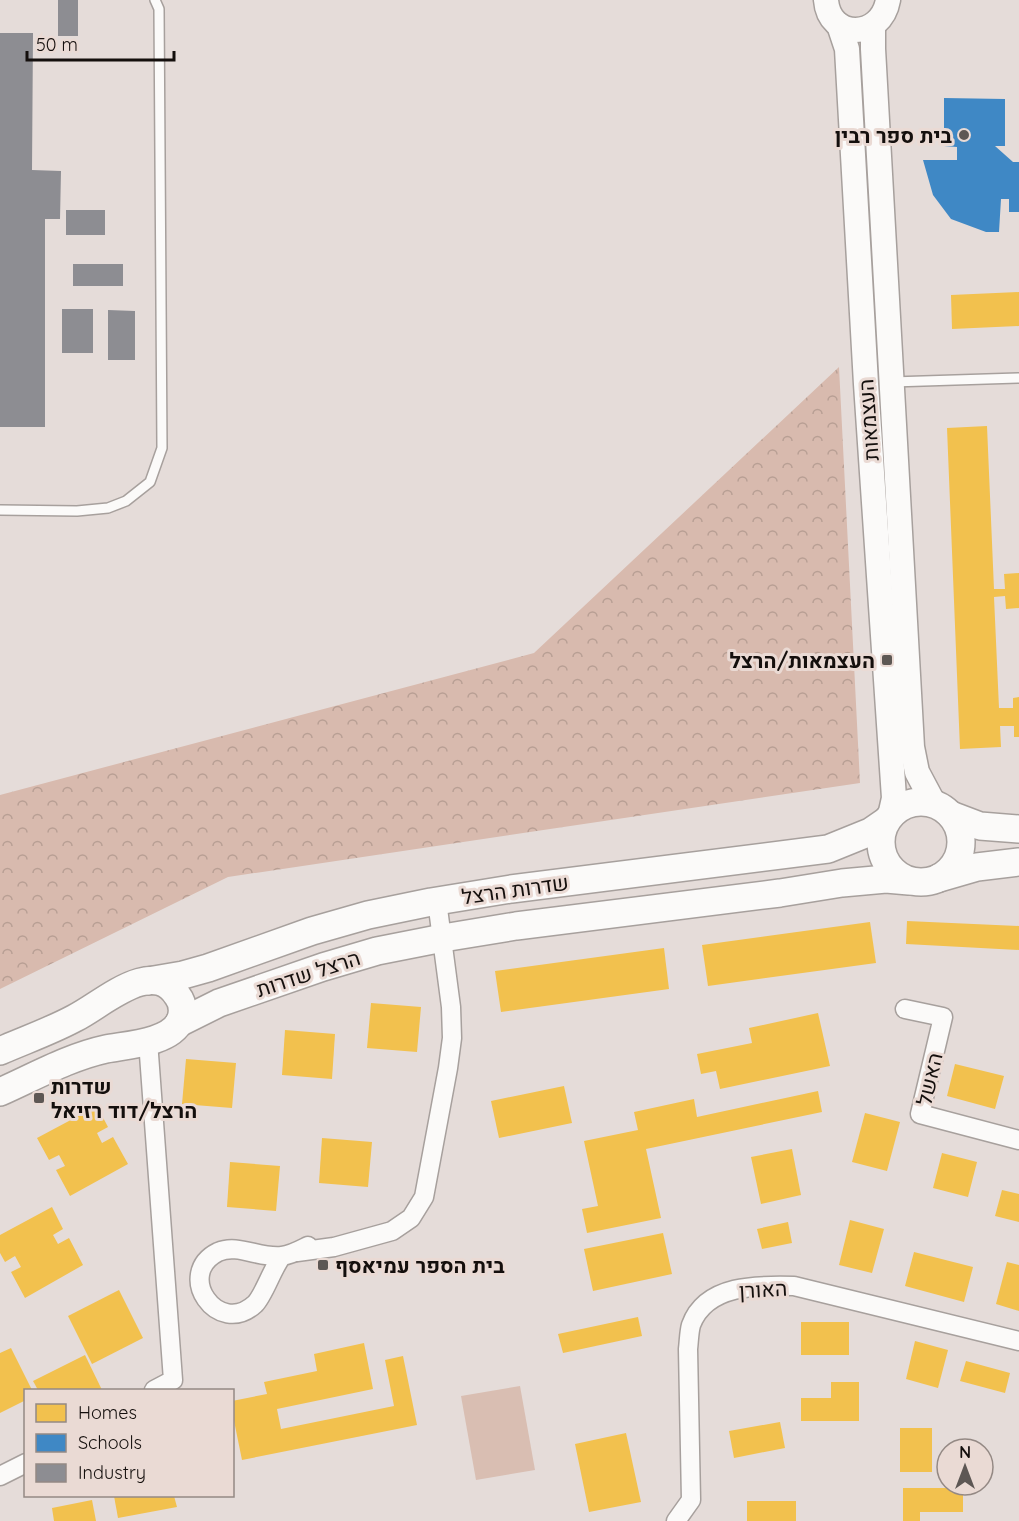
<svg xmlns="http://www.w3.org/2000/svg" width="1019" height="1521" viewBox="0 0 1019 1521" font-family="Quicksand,Heebo,sans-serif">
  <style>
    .forest { fill: url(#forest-crowns) }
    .pitch { fill: #d9beb2 }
    .homes { fill: #f2c14e }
    .schools { fill: #3f88c5 }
    .industry { fill: #8d8d92 }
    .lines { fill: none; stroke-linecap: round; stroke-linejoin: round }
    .service-casing { stroke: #a7a09d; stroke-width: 12 }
    .minor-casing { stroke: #a7a09d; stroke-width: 21 }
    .tertiary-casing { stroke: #a7a09d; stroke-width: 27 }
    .secondary-casing { stroke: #a7a09d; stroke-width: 30 }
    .service { stroke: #fbfaf9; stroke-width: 9 }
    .minor { stroke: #fbfaf9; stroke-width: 18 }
    .tertiary { stroke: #fbfaf9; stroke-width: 24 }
    .secondary { stroke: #fbfaf9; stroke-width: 27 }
    .poi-dot { fill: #5d5754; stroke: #eadad4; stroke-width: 2 }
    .labels { text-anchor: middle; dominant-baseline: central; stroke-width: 6; stroke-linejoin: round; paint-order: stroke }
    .poi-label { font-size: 21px; font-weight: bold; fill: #140f0d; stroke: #eadad4; text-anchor: end }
    .street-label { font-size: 21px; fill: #140f0d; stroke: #eadad4 }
  </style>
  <defs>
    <pattern id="forest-crowns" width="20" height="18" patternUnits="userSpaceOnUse" patternTransform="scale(1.5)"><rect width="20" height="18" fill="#d8baae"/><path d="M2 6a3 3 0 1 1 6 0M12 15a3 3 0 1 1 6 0" fill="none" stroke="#b89f94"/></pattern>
  </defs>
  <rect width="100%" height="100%" fill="#e5dcd9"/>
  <!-- forest -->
  <polygon class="forest" points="839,367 860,783 228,877 0,989 0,795 534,653"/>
  <!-- pitch -->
  <polygon class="pitch" points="520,1386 535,1470 476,1480 461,1396"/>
  <!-- homes -->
  <g class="homes">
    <polygon points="1019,292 1019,326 952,329 951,295"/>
    <polygon points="987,426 994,589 1005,589 1004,574 1019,573 1019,608 1006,609 1005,596 994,597 999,708 1013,708 1013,698 1019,697 1019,737 1014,737 1014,726 1000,726 1001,747 960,749 947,428"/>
    <polygon points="907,921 1019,926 1019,950 906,944"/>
    <polygon points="870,922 876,963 708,986 702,945"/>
    <polygon points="664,948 669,989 501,1012 495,971"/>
    <polygon points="371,1003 421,1007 417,1052 367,1048"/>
    <polygon points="818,1013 830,1066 720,1089 716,1071 701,1074 697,1054 752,1043 749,1028"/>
    <polygon points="285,1030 335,1034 332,1079 282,1075"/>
    <polygon points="186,1059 236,1063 232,1108 182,1104"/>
    <polygon points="955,1064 1004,1076 995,1109 947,1096"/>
    <polygon points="564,1086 572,1123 499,1138 491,1101"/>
    <polygon points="818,1091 822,1112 646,1149 661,1218 587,1233 582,1209 598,1206 584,1141 638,1130 634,1112 694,1099 697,1117"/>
    <polygon points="97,1106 108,1127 97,1133 102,1143 113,1137 128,1164 70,1196 56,1170 65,1166 59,1155 49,1160 37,1138"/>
    <polygon points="865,1113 900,1122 887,1171 852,1162"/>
    <polygon points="322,1138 372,1142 368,1187 319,1183"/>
    <polygon points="792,1149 801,1195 761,1204 751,1157"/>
    <polygon points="942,1153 977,1162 968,1197 933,1188"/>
    <polygon points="230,1162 280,1166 276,1211 227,1207"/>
    <polygon points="1002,1190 1019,1194 1019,1222 995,1216"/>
    <polygon points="52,1207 63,1229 53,1235 58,1244 69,1238 83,1265 25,1298 11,1272 21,1267 15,1256 5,1262 0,1253 0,1235"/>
    <polygon points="850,1220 884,1229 872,1273 839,1265"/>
    <polygon points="788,1222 792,1243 762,1249 757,1229"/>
    <polygon points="663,1233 672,1274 593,1291 584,1249"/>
    <polygon points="914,1252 973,1267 964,1302 905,1286"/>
    <polygon points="1007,1262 1019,1265 1019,1311 996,1304"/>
    <polygon points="119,1290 143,1338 92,1364 68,1316"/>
    <polygon points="638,1317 642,1336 563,1353 558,1334"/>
    <rect x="801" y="1322" width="48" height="33"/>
    <polygon points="915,1341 948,1350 938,1388 906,1379"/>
    <polygon points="364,1343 373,1389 277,1409 281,1429 394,1406 385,1360 403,1356 417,1425 242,1460 232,1411 232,1401 267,1394 264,1382 317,1371 314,1354"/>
    <polygon points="11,1348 32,1390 26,1390 26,1400 0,1413 0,1353"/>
    <polygon points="85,1355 102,1390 38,1390 33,1381"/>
    <polygon points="966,1361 1010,1373 1005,1393 960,1381"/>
    <polygon points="831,1382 859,1382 859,1421 801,1421 801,1398 831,1398"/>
    <polygon points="780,1422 785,1448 734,1458 729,1431"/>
    <rect x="900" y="1428" width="32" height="44"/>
    <polygon points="626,1433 641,1502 589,1512 575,1444"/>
    <polygon points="903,1488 963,1488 963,1512 920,1512 920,1521 903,1521"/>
    <polygon points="114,1496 174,1496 177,1507 118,1518"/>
    <polygon points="92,1500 96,1521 54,1521 52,1508"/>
    <rect x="747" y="1501" width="49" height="20"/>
  </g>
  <!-- schools -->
  <polygon class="schools" points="944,98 1005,99 1005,146 995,146 1013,162 1019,162 1019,212 1009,212 1009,199 1001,199 999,232 986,232 951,219 933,195 923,160 957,160 957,147 944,146"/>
  <!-- industry -->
  <g class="industry">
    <rect x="58" y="0" width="20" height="36"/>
    <polygon points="0,33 33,33 32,170 61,171 60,219 45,219 45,427 0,427"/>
    <rect x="66" y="210" width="39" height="25"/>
    <rect x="73" y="264" width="50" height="22"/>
    <rect x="62" y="309" width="31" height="44"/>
    <polygon points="108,310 135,311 135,360 108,360"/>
  </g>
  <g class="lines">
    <defs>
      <g id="service">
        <polyline points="892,382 1019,378"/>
        <polyline points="0,510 77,511 108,508 126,501 150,482 162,448 159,9 155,0"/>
      </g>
      <g id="minor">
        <polyline points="905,1009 943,1017 920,1114 1019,1140"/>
        <polyline points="148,1041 173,1380 154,1390"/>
        <polyline points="297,1252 334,1247 392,1231 411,1218 424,1197 448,1068 452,1038 451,1007 437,901"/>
        <path d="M282 1256C272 1269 264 1295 255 1304 218 1338 174 1274 218 1252 238 1243 260 1259 282 1256 291 1255 300 1250 308 1246"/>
        <polyline points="0,1476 26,1463"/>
        <path d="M676 1521 691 1500 688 1349C689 1341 689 1332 691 1325 706 1284 758 1285 794 1286L1019 1341"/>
      </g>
      <g id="tertiary">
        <path d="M826 0C829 40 881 40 888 0"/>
        <polyline points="839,25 847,49 866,384 894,798 890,816"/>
        <polyline points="873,26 873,49 912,747 917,772 934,804"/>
      </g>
      <g id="secondary">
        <circle cx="921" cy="842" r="40"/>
        <polyline points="951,815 980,826 1019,829"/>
        <polyline points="939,878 977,867 1019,862"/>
        <polyline points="148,981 183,975 208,968 312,931 368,915 431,902 511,889 828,849 870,832 886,821"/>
        <polyline points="179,1023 219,1003 323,967 377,951 443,938 516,926 780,893 842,883 886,879 909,881"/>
        <path d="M0 1051C25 1040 51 1031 75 1018 103 1004 152 957 177 995 183 1003 184 1012 180 1021 170 1043 126 1045 106 1049 69 1057 34 1077 0 1092"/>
      </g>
    </defs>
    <!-- service casing -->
    <use href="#service" class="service-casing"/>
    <!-- minor casing -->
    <use href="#minor" class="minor-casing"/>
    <!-- tertiary casing -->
    <use href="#tertiary" class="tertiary-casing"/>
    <!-- secondary casing -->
    <use href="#secondary" class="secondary-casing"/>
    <!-- service -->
    <use href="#service" class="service"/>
    <!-- minor -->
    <use href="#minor" class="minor"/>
    <!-- tertiary -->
    <use href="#tertiary" class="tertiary"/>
    <!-- secondary -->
    <use href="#secondary" class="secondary"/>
  </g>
  <!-- markers -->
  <g class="poi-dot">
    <circle cx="964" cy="135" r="6"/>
    <rect x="881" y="654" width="12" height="12" rx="3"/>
    <rect x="33" y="1092" width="12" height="12" rx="3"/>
    <rect x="317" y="1259" width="12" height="12" rx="3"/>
  </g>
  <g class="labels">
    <!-- poi labels -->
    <g class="poi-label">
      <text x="952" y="135">בית ספר רבין</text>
      <text x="875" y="660">העצמאות/הרצל</text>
      <text x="51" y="1086" text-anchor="start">שדרות<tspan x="51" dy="24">הרצל/דוד רזיאל</tspan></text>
      <text x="335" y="1265" text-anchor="start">בית הספר עמיאסף</text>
    </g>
    <!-- street labels -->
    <g class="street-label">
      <text transform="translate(868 420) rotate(-94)">העצמאות</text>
      <text transform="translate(515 889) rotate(-8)">שדרות הרצל</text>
      <text transform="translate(308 973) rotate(-18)">הרצל שדרות</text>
      <text transform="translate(929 1079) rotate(-77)">האשל</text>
      <text transform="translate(763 1289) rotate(-3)">האורן</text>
    </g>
  </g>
  <!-- legend -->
  <rect x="24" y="1389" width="210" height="108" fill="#eadad4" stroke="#948984" stroke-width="1.5"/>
  <rect x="36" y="1404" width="30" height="18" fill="#f2c14e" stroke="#948984" stroke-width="1.5"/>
  <text x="78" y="1419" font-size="18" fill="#140f0d">Homes</text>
  <rect x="36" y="1434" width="30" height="18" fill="#3f88c5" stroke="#948984" stroke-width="1.5"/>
  <text x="78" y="1449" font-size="18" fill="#140f0d">Schools</text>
  <rect x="36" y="1464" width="30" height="18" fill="#8d8d92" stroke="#948984" stroke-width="1.5"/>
  <text x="78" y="1479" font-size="18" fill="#140f0d">Industry</text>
  <!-- north arrow -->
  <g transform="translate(965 1467)"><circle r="28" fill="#eadad4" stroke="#948984" stroke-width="1.5"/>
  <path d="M0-4.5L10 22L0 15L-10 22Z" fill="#5d5754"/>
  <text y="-9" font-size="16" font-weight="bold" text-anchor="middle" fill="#140f0d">N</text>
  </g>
  <!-- scale -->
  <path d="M27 51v9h147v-9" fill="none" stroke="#140f0d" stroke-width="3"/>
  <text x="36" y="51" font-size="18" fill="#140f0d" stroke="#eadad4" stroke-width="4.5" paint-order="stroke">50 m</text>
</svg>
